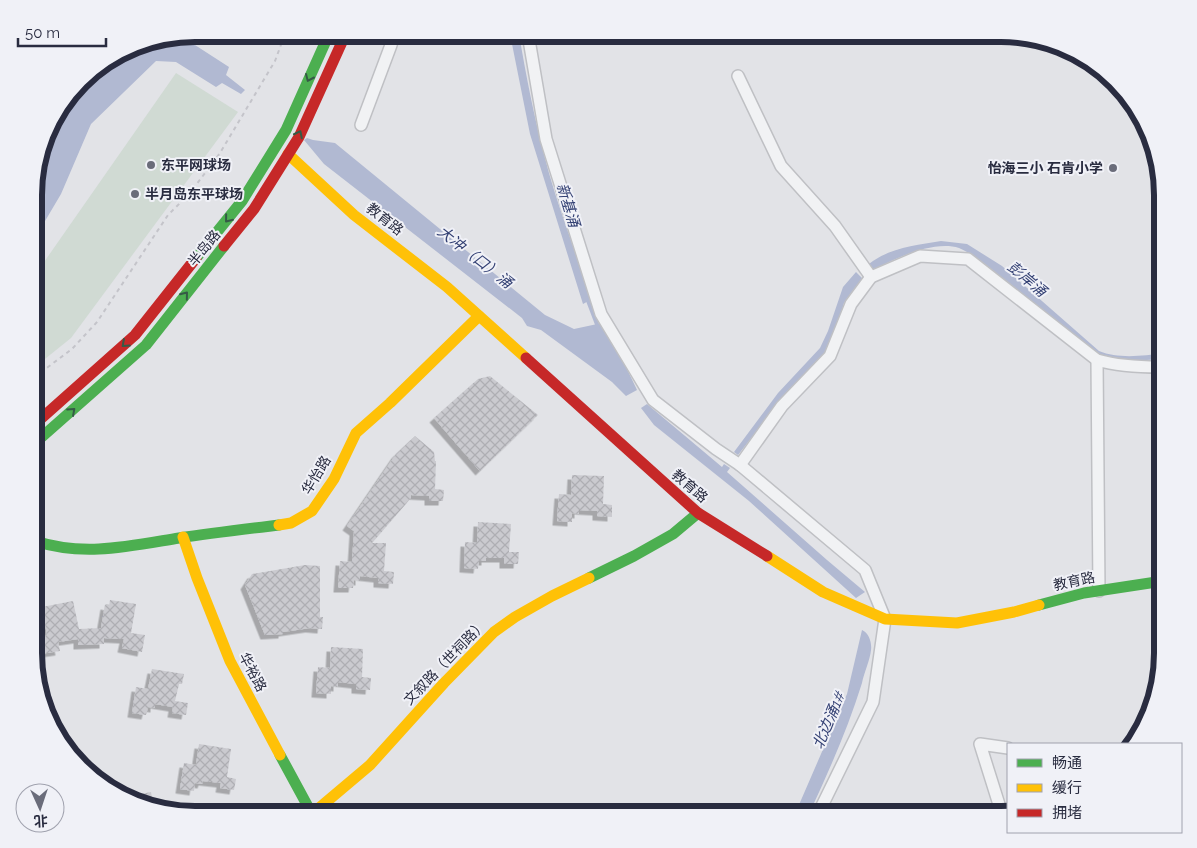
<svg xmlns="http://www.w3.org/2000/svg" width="1197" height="848" viewBox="0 0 1197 848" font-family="Raleway,'Noto Sans SC',sans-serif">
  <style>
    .grass { fill: #d0dad3 }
    .water { fill: #b1b9d2 }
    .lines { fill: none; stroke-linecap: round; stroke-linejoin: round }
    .stream { stroke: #b1b9d2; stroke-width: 4 }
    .building { fill: url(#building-cross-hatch); filter: url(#shadow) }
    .street-casing { stroke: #bfc0c4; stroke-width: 14 }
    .path { stroke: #c4c4ca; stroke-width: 2; stroke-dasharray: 4 4; stroke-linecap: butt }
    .street { stroke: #f1f2f4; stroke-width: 11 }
    .fast { stroke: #4caf50; stroke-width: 11 }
    .slow { stroke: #ffc107; stroke-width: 11 }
    .jam { stroke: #c62828; stroke-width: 11 }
    .oneway { stroke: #355a46 }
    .poi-dot { fill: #6a6c7a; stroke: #f0f1f7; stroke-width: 2 }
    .labels { text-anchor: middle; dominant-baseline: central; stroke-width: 4; stroke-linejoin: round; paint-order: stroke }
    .poi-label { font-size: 14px; font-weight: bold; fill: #292c40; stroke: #f0f1f7; text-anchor: start }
    .street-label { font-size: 14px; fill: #292c40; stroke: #f0f1f7 }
    .water-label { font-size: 15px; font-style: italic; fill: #344174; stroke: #f0f1f7 }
    .rim { fill: none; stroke: #292c40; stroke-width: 6 }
  </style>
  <defs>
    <pattern id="building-cross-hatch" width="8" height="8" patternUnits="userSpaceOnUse" patternTransform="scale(1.25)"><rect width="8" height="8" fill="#cacacf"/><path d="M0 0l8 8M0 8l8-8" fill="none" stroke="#aeaeb3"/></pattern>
    <filter id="shadow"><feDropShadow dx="-4.5" dy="4.5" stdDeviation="0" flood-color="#0004"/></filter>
  </defs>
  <rect width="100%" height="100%" fill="#e2e3e7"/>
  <!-- grass -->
  <polygon class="grass" points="176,73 238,112 71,338 35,367 35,275"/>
  <!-- water -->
  <g class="water">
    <path d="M510 34H519C526 75 534 117 545 158 557 206 576 252 592 299L583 304 530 134Z"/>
    <polygon points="181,36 229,67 226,75 245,90 241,94 222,83 216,87 176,62 156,61 91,124 61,194 35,238 35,174 55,115 89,74 143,42"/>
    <polygon points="307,138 313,140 335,143 545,315 574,329 602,323 608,329 637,390 626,396 612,382 541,330 527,326 522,318 324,164 304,140"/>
    <path d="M941 241 967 244 1002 266 1099 351C1118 359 1143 356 1163 353V359L1113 362 1084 347 974 256C969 253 964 250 959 248 934 240 895 258 872 271L869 264C889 248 916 245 941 241Z"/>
    <polygon points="856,272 863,279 851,293 844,303 836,330 829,350 777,405 738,455 734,452 778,393 820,348 828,331 843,287"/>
    <polygon points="647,404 722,467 724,464 730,468 727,472 827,560 865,592 856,598 749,501 654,425 641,408"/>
    <path d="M862 630C869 633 872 643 871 650 870 660 864 673 862 683 848 728 829 771 809 814H795L847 694Z"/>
  </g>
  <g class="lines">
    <!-- stream -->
    <polyline class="stream" points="587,298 598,327"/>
  </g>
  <!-- building -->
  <g class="building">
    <polygon points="490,376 538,415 480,471 434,418 478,379"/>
    <polygon points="415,436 434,452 435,461 436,461 435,489 444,490 443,501 429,501 429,496 411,495 411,498 372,543 386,543 384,571 394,572 393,584 378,583 378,578 360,576 360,581 354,580 353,588 338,588 340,561 352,562 354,531 347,526 396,454"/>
    <polygon points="572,475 604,476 603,504 612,505 612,517 597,516 597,511 579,510 579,514 572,513 572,522 557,521 559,494 571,495"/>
    <polygon points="478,522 511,524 509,552 519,552 518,564 504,564 504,558 486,558 486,561 479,561 478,569 464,568 465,542 477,543"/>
    <polygon points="305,565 320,566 320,617 323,617 322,629 310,628 283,632 283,634 265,635 245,585 252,574"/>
    <polygon points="110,600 136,604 131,633 145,635 142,652 122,648 124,639 104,638 104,644 78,645 78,639 58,642 60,651 40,654 37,640 42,639 42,636 47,635 42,607 73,601 79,629 101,628 105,605 109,606"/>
    <polygon points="331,647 363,649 362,677 371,678 370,690 356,689 356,684 338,682 338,687 331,686 331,694 316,693 318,667 330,668"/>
    <polygon points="152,669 184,674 182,684 179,684 175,701 188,703 186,715 172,713 173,707 155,704 155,708 148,707 146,715 132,713 136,687 148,689"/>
    <polygon points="199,744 231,749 227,777 236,779 234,790 220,788 221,783 203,781 202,784 195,783 194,791 180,789 184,763 196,765"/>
    <polygon points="151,792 153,804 147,805 134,802 126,797"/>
  </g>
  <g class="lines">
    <defs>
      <g id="street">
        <polyline points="528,34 546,139 601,314 653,400 716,449 740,465 865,570 885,619 873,702 818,814"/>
        <polyline points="738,76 781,166 835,226 871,277"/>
        <polyline points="361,125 391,45 394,34"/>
        <polyline points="1097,360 1099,591"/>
        <path d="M740 465 782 406 830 356 851 304 871 277 920 256 968 259 1097 360C1118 366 1137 367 1159 367L1163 366"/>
        <polyline points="1002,814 980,744 1008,748"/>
      </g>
    </defs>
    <!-- street casing -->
    <use href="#street" class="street-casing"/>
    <!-- path -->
    <polyline class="path" points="35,378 48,367 72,349 97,322 168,215 190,193 220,153 275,61 285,34"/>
    <!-- street -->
    <use href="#street" class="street"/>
    <!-- fast -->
    <g class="fast">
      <polyline points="196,258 242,201 286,130 329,34"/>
      <polyline points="35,443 146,345 224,246"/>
      <path d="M35 541C84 557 130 546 179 538 212 533 246 529 279 525"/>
      <polyline points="589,578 634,556 673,534 698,513"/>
      <polyline points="1039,605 1084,593 1163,581"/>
      <polyline points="280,755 312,814"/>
    </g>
    <!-- slow -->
    <g class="slow">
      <polyline points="288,154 354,215 447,287 526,358"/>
      <polyline points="279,525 291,523 312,511 334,479 356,433 390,403 479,316"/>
      <polyline points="183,537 197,578 230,661 280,755"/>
      <polyline points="767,556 823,592 885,619 957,623 1014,612 1039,605"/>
      <polyline points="312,814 370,765 444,683 494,632 515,617 552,596 589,578"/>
    </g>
    <!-- jam -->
    <g class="jam">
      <polyline points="224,246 254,209 299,137 342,42 344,34"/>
      <polyline points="526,358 698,513 767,556"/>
      <polyline points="35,424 135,335 196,258"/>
    </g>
  </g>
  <!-- one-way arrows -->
  <defs><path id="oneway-chevron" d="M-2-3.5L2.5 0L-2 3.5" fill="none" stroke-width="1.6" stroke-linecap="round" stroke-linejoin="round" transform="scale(1.25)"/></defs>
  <g class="oneway">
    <use href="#oneway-chevron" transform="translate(309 78) rotate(114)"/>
    <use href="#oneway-chevron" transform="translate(299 134) rotate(-63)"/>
    <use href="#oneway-chevron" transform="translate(228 219) rotate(129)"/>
    <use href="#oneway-chevron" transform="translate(185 295) rotate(-51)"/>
    <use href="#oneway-chevron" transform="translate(125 344) rotate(138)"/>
    <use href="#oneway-chevron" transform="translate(72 411) rotate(-42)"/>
  </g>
  <!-- markers -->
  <g class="poi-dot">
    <circle cx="151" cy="165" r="5"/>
    <circle cx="1113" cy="168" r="5"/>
    <circle cx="135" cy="194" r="5"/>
  </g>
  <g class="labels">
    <!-- poi labels -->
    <g class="poi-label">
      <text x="161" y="165">东平网球场</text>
      <text x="1103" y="168" text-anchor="end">怡海三小 石肯小学</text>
      <text x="145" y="194">半月岛东平球场</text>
    </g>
    <!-- street labels -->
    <g class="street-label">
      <text transform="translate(385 219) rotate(38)">教育路</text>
      <text transform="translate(204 248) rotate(-51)">半岛路</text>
      <text transform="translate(316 475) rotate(-59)">华怡路</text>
      <text transform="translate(690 486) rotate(41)">教育路</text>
      <text transform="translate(1074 581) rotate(-12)">教育路</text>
      <text transform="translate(445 662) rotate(-46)">文叙路（世祠路）</text>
      <text transform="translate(253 672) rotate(62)">华裕路</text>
    </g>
    <!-- water labels -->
    <g class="water-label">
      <text transform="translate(568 205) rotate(73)">新基涌</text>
      <text transform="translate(475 257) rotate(38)">大冲（口）涌</text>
      <text transform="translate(1027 279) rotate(40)">彭岸涌</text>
      <text transform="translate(829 720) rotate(-67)">北边涌1#</text>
    </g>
  </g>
  <!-- crop -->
  <path d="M0 0H1197V848H0ZM195 42H1001A153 153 0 0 1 1154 195V653A153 153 0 0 1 1001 806H195A153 153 0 0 1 42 653V195A153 153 0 0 1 195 42Z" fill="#f0f1f7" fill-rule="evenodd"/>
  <path class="rim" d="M195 42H1001A153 153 0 0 1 1154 195V653A153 153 0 0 1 1001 806H195A153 153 0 0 1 42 653V195A153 153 0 0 1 195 42Z"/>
  <!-- legend -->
  <rect x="1007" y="743" width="175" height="90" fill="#f0f1f7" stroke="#a0a2ae"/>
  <rect x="1017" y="759" width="25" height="8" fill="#4caf50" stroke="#a0a2ae"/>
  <text x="1052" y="768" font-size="15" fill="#292c40">畅通</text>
  <rect x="1017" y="784" width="25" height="8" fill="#ffc107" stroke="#a0a2ae"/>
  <text x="1052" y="793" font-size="15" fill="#292c40">缓行</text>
  <rect x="1017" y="809" width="25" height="8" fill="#c62828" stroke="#a0a2ae"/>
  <text x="1052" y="818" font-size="15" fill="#292c40">拥堵</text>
  <!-- north arrow -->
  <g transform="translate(40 808) rotate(177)"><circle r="24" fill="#f0f1f7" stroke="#a0a2ae"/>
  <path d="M0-4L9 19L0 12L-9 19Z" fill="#6a6c7a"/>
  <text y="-8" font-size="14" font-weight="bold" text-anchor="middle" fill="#292c40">北</text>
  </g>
  <!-- scale -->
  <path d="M18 38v8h88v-8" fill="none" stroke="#292c40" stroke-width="2.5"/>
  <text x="25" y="38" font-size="15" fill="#292c40" stroke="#f0f1f7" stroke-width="4" paint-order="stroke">50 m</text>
</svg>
